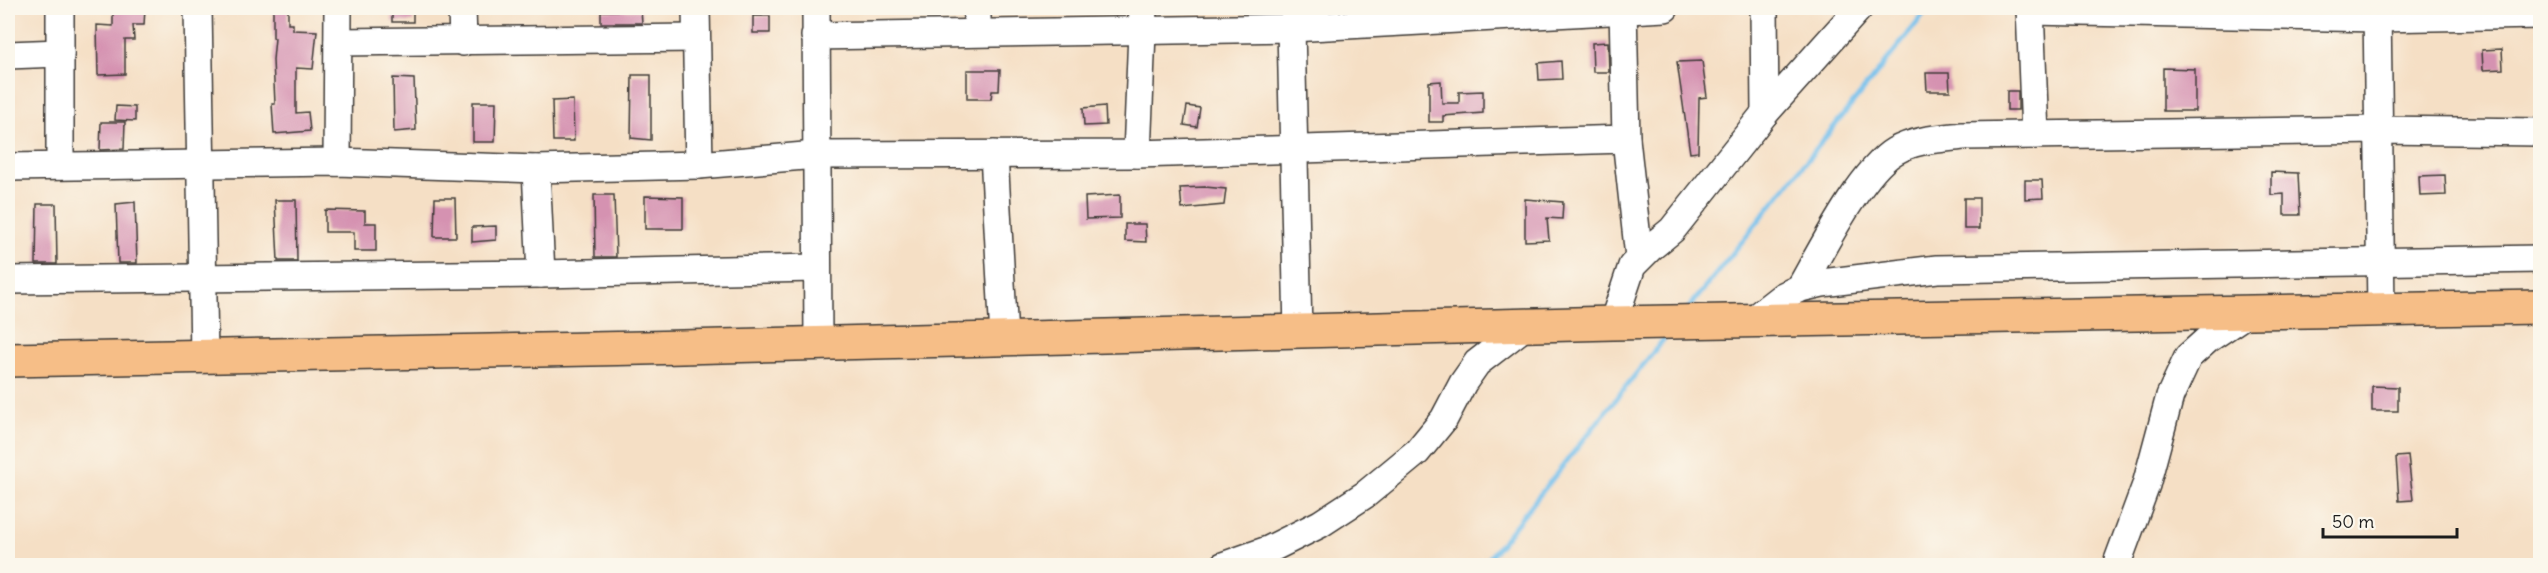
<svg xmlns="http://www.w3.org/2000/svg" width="2548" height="573" viewBox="0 0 2548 573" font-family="Delius,sans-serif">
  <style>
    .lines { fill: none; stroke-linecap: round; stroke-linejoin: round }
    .stream { stroke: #72bfec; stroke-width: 5 }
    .building { fill: #d592b1 }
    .minor-casing { stroke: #3d3935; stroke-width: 30 }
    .major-casing { stroke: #3d3935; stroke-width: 36 }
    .minor { stroke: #fff; stroke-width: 27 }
    .major { stroke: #f6be87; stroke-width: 33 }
  </style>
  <rect width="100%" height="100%" fill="#fbf7ec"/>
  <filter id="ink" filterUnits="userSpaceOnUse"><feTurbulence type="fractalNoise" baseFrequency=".0167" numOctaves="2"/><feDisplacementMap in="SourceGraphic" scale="12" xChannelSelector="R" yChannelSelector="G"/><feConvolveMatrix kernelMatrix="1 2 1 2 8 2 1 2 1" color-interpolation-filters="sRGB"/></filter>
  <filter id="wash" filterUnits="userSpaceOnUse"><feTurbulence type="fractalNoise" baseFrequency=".008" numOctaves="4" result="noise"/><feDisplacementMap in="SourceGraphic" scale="24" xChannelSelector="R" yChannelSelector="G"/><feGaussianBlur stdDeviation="1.35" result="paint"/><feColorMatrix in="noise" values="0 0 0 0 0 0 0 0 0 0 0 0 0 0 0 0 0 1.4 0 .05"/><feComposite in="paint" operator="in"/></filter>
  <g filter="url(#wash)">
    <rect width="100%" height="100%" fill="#f5dfc5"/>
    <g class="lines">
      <!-- stream -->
      <g class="stream">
        <polyline points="1688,309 1929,8"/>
        <polyline points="1483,566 1667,335"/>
      </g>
    </g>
    <g id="blocks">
      <!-- building -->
      <g class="building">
        <polygon points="113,8 145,8 144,25 133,25 134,40 125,40 125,74 98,75 97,25 113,26"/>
        <polygon points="273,8 288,8 288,24 293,24 293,30 317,31 313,69 296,68 296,113 308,112 310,131 274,134 272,104 275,104 273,60 275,38 273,38"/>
        <rect x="392" y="8" width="21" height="14"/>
        <polygon points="641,10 642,23 601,23 601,11"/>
        <rect x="753" y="16" width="17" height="17"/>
        <polygon points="1608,42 1609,72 1593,72 1592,43"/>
        <polygon points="2502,49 2503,69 2483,70 2482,50"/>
        <polygon points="1561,61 1562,79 1539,80 1538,63"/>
        <polygon points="1702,61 1707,97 1699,98 1698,152 1690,153 1677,62"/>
        <polygon points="2163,68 2195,69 2195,111 2163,111"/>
        <polygon points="967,70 1000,70 999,91 992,91 991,99 967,99"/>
        <polygon points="1926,73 1949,73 1950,91 1927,91"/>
        <polygon points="632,75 651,75 651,140 631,138"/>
        <polygon points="393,78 414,79 416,130 394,132"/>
        <polygon points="1441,81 1442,103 1459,103 1459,92 1483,91 1483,113 1443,116 1443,122 1429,122 1429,82"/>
        <rect x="2007" y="91" width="11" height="19"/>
        <polygon points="573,100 574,141 553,141 552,101"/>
        <polygon points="473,102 496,102 495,142 473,142"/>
        <polygon points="116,106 135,107 135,121 115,120"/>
        <polygon points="1105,106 1106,125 1084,126 1083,108"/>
        <polygon points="1187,106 1200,108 1197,127 1184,125"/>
        <polygon points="101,122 125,122 124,149 100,150"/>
        <polygon points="2271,172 2298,173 2300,215 2284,215 2284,194 2271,195"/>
        <polygon points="2445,175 2446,195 2420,196 2419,176"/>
        <polygon points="2025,180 2042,180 2043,198 2025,199"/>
        <polygon points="1205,187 1226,189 1224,205 1182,209 1180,188"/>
        <polygon points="594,195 614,195 616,257 595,257"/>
        <polygon points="1120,195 1120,218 1086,219 1085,197"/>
        <polygon points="645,196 683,197 683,229 645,229"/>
        <polygon points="435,198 455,198 456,237 434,237"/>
        <rect x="1964" y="198" width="15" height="31"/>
        <polygon points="1525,199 1563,202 1562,219 1547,218 1549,240 1525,241"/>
        <polygon points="275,200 296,200 297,261 278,261"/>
        <polygon points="135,202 137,263 118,263 116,204"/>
        <polygon points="37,204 56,204 57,264 36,264"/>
        <polygon points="325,210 365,211 365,223 376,223 376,251 354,251 354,232 325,232"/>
        <polygon points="1125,224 1145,224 1146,242 1125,241"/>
        <polygon points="496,226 496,240 472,242 472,227"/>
        <polygon points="2372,386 2398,387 2398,411 2372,411"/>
        <polygon points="2408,456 2413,500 2399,501 2396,457"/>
      </g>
    </g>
  </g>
  <g filter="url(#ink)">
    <use href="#blocks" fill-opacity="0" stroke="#3d3935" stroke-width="1.5"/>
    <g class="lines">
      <defs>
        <g id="minor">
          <polyline points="60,8 60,166"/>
          <polyline points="198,8 204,356"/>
          <polyline points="462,8 463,42"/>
          <polyline points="696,8 699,165"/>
          <polyline points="816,8 818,342"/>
          <polyline points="977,8 977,32"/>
          <polyline points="1623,8 1626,139 1639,257"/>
          <polyline points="1764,8 1765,113"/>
          <polyline points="2030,8 2035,135"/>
          <polyline points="2377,8 2381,311"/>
          <polyline points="2030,11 2377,18 2540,15"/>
          <polyline points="1291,28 1298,332"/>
          <polyline points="815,36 1291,28 1665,8"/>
          <polyline points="338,42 696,38"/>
          <polyline points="8,55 60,53"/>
          <polyline points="994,154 1004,338"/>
          <polyline points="1137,154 1143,8"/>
          <polyline points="337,162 338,8"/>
          <polyline points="8,167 337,162 536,169 699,165 816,155 1137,154 1626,139"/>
          <polyline points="536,169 541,274"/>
          <polyline points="8,280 541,274 817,268"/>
          <path d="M1800 288C1820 253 1861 171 1895 151 1916 139 1939 139 1963 136L2379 130 2540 132"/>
          <polyline points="1751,321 1783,296 1800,288 1822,283 1937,269 2540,259"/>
          <polyline points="1613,323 1632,266 1650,248 1672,230 1765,113 1859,8"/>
          <polyline points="1223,566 1268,550 1320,524 1366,494 1417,452 1444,419 1463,383 1477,363 1525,326"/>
          <polyline points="2116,566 2146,485 2170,396 2188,357 2208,339 2247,313"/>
        </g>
        <polyline id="major" points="8,360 643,348 1613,323 2540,307"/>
      </defs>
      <!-- minor casing -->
      <use href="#minor" class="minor-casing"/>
      <!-- major casing -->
      <use href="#major" class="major-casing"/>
      <!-- minor -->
      <use href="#minor" class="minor"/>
      <!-- major -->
      <use href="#major" class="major"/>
    </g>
  </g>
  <!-- margin -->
  <rect width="2548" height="573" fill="none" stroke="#fbf7ec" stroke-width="30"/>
  <!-- scale -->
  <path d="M2323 528v9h134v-9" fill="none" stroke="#1c1c1c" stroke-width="3"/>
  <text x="2332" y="528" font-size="18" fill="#1c1c1c" stroke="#fbf7ec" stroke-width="4.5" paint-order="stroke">50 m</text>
</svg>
